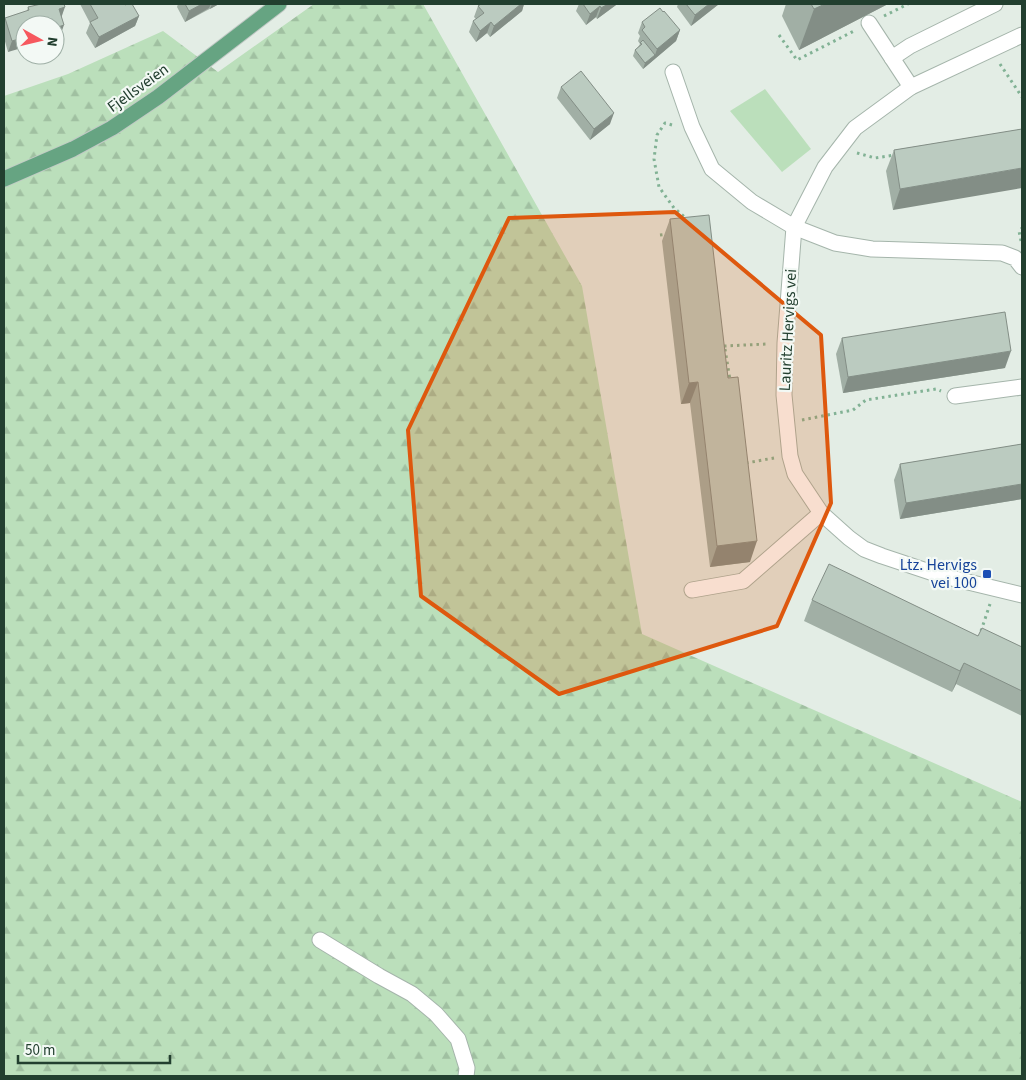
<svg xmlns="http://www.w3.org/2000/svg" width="1026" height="1080" viewBox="0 0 1026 1080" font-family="'Source Sans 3',sans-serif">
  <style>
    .grass { fill: #bbdfbb }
    .forest { fill: url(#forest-firs) }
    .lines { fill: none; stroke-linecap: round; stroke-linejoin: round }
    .minor-casing { stroke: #a5b5ab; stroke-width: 17 }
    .major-casing { stroke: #c1c9c5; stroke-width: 17 }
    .path { stroke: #82b295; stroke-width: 3; stroke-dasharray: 2.5 4; stroke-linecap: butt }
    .minor { stroke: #fff; stroke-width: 15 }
    .major { stroke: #66a482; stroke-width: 15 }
    .wall { fill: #a1afa5 }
    .shaded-wall { fill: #838e86 }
    .building { fill: #bbcbc0; stroke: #838e86 }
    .marked { fill: #de580e; fill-opacity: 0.2; stroke: #de580e; stroke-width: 4; stroke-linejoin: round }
    .transit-dot { fill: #1a4fb4; stroke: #f3f9f5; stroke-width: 2 }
    .labels { text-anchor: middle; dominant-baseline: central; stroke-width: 4.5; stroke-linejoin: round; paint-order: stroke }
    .street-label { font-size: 16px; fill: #223f2f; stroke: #f3f9f5 }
    .transit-label { font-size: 16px; fill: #164399; stroke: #f3f9f5; text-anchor: end }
  </style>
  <defs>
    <pattern id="forest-firs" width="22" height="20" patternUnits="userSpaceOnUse" patternTransform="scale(1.25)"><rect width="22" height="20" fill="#bbdfbb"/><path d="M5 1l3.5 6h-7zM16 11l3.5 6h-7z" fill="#a0c0a1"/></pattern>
  </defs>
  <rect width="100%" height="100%" fill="#e3ede5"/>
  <!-- grass -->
  <polygon class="grass" points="765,89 811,149 782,172 730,111"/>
  <!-- forest -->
  <polygon class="forest" points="314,4 423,4 582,286 642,634 1022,802 1022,1076 4,1076 4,96 68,74 163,31 218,72"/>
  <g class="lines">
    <defs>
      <g id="minor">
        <polyline points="869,23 911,87"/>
        <polyline points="1022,35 911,87 855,128 825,167 794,227 785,343 784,395 790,456 795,474 821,513 849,538 864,549 882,556 939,575 1022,595"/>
        <polyline points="892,58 910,46 995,4"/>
        <polyline points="673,72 692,127 712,169 752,202 794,227 835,243 872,249 1002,253 1015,258 1022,267"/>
        <polyline points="955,396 1022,387"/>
        <polyline points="692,590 743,581 821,513"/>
        <polyline points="320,940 379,976 412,994 436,1014 458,1039 467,1068 466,1076"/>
      </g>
      <polyline id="major" points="4,179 73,149 112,128 158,97 279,4"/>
    </defs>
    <!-- minor casing -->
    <use href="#minor" class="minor-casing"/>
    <!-- major casing -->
    <use href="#major" class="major-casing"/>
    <!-- path -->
    <g class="path">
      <polyline points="884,16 908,4"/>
      <polyline points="779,35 797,60 854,31"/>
      <polyline points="1000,64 1022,97"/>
      <polyline points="672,125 665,123 657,135 654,159 659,187 674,208 688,220"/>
      <polyline points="857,153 875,158 895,155"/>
      <polyline points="660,235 668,234"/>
      <polyline points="1021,241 1019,231 1022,228"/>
      <polyline points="724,346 767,344"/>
      <polyline points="725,349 730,380"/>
      <polyline points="802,420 853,410 866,400 936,389 941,391"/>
      <polyline points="746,463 774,458"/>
      <polyline points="981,631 990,604"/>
    </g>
    <!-- minor -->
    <use href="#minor" class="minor"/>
    <!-- major -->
    <use href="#major" class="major"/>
  </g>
  <!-- wall -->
  <g class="wall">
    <polygon points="38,4 64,4 62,16 60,36 55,38 55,25 8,52 4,38 4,21 5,18 27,11 28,7 38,5"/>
    <polygon points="80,4 124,4 139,16 135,26 95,48 86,33 90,23"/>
    <polygon points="178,4 219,4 185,22 177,7"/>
    <polygon points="480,4 524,4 522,11 490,37 487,33 476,42 469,32 473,21 476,19 474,17 478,6"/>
    <polygon points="579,4 617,4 616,5 597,19 596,17 586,25 576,11"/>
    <polygon points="678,4 719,4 691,26 677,7"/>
    <polygon points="786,4 888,4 799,50 782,16"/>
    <polygon points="642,22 680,30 676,41 643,69 633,56 635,50 638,47 640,44 638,41 640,36 638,33"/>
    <polygon points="561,87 610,124 590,140 557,98"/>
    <polygon points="1022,129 893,210 886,171 894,150"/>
    <polygon points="670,219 750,562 710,567 690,403 681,404 662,241"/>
    <polygon points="842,338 1005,368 843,393 836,354"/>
    <polygon points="1022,444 1022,499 900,519 894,480 900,464"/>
    <polygon points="812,600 978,636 1022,647 1022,716 956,684 952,692 804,621"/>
  </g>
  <!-- shaded-wall -->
  <g class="shaded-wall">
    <polygon points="202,4 211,4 209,8 185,22 189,11"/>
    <polygon points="212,4 219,4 210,9"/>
    <polygon points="521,4 524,4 522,11 490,37 494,26"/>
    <polygon points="608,4 617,4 616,5 597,19 601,8"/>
    <polygon points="709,4 719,4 691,26 695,15"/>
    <polygon points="825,4 888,4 799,50 814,9"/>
    <polygon points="600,6 596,17 586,25 590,14"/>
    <polygon points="65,7 61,18 59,9"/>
    <polygon points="139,16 135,26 95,48 99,37"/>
    <polygon points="491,22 487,33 476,42 480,31"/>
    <polygon points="64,25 60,36 55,38 55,28"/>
    <polygon points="680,30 676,41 643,69 645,63 655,55 657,49"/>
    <polygon points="25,37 25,47 8,52 12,41"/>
    <polygon points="614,113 610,124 590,140 594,129"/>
    <polygon points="1022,168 1022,188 893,210 900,189"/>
    <polygon points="1011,351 1005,368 843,393 848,377"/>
    <polygon points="698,382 690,403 681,404 689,383"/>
    <polygon points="1022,484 1022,499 900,519 906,503"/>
    <polygon points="757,541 750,562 710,567 717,546"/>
    <polygon points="964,663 956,684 952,692 960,671"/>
  </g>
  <!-- building -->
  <g class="building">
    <polygon points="41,4 64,4 65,7 59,9 64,25 55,28 55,25 25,25 25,37 12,41 5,18 29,10 28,7"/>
    <polygon points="90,4 124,4 125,5 127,4 132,4 139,16 99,37 90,22 98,18"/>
    <polygon points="185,4 202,4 189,11"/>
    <polygon points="481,4 521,4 494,26 491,22 480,31 473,21 484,13 478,6"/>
    <polygon points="583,4 608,4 601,8 600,6 590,14"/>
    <polygon points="686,4 709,4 695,15"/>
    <polygon points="811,4 825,4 814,9"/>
    <polygon points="660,8 663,12 664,11 680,30 657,49 642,30 645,27 642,22"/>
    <polygon points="643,40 655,55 645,63 635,50 642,44 640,43"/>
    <polygon points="581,71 614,113 594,129 561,87"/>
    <polygon points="1022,129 1022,168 900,189 894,150"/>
    <polygon points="709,215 728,378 738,377 757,541 717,546 698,382 689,383 670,219"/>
    <polygon points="1005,312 1011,351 848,377 842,338"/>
    <polygon points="1022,444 1022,484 906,503 900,464"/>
    <polygon points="829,564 978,636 982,628 1022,647 1022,691 964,663 960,671 812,600"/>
  </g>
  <!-- marked area -->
  <path class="marked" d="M675 212 821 335 831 503 777 626 559 694 421 596 408 430 509 218Z"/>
  <!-- markers -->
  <rect class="transit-dot" x="982" y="569" width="10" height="10" rx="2.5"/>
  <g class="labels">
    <!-- street labels -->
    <g class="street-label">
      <text transform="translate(138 88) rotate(-36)">Fjellsveien</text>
      <text transform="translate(788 330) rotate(-87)">Lauritz Hervigs vei</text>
    </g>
    <!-- transit labels -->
    <g class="transit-label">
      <text x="977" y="565">Ltz. Hervigs<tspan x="977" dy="18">vei 100</tspan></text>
    </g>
  </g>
  <!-- border -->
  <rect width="1026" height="1080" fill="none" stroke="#223f2f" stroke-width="10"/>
  <!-- north arrow -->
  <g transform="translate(40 40) rotate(98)"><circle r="24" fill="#f3f9f5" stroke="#9fafa6"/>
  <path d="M0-4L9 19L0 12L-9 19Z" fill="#f6585e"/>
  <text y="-8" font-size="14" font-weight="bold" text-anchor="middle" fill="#223f2f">N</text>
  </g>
  <!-- scale -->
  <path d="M18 1055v8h152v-8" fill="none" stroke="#223f2f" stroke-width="2.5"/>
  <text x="25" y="1055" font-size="15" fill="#223f2f" stroke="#f3f9f5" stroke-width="4" paint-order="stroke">50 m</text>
</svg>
